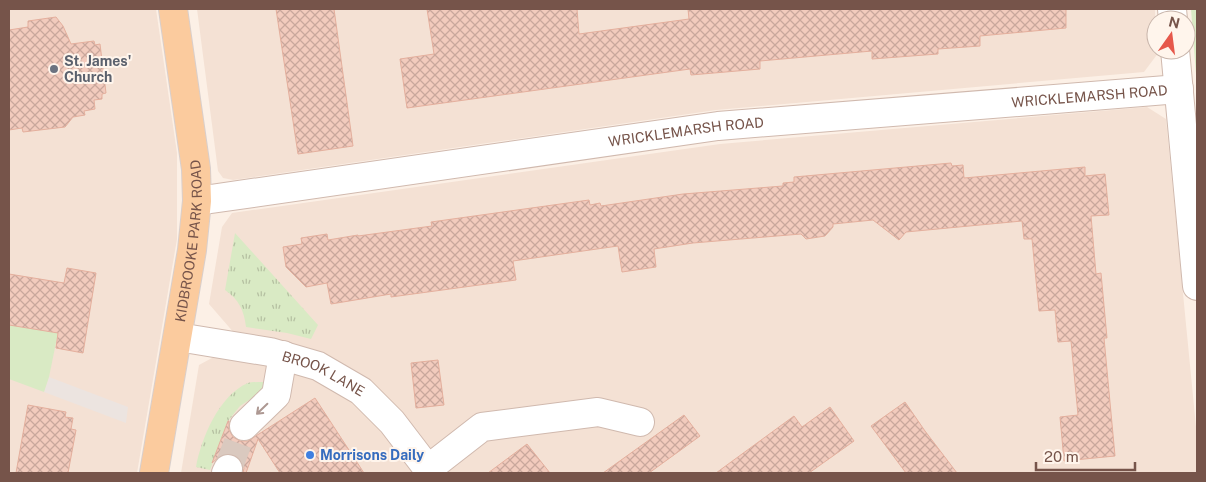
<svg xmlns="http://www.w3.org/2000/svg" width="1206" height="482" viewBox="0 0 1206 482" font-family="'Public Sans',sans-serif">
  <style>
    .residential { fill: #f4e1d4 }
    .industrial { fill: #ece4e0 }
    .grass { fill: url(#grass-tufts) }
    .forest { fill: url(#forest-firs) }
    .green { fill: #d9eac4 }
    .building { fill: url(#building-cross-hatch); stroke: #e4af9d }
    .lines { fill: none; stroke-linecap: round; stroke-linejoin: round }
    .minor-tunnel { stroke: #dac9bf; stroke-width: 28; stroke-dasharray: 28 14; stroke-linecap: butt }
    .minor-casing { stroke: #d0b9ae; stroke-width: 30 }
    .major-casing { stroke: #d9cfcc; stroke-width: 30 }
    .minor { stroke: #fff; stroke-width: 28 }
    .major { stroke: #fbcb9e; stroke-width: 28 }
    .oneway { stroke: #ad9892 }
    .worship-dot { fill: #6b7280; stroke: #fff5ec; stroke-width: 2 }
    .shop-dot { fill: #3f7fe0; stroke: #fff5ec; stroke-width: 2 }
    .labels { text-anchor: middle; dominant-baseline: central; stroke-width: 4; stroke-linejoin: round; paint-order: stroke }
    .worship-label { font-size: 14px; font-weight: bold; fill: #5b616d; stroke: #fff5ec; text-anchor: start }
    .street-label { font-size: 14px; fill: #76544a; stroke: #fff5ec }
    .shop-label { font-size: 14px; font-weight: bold; fill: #366cbe; stroke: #fff5ec; text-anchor: start }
  </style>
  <defs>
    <pattern id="grass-tufts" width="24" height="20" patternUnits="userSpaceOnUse" patternTransform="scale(1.25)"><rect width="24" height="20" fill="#d9eac4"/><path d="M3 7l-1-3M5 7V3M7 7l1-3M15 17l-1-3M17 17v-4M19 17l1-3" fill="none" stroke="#b5c0a1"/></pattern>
    <pattern id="forest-firs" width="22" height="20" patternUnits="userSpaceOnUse" patternTransform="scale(1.25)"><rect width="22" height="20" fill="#d9eac4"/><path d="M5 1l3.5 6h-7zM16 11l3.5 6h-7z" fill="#b5c0a1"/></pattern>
    <pattern id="building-cross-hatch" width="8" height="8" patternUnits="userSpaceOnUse" patternTransform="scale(1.25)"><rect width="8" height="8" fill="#f2cbbd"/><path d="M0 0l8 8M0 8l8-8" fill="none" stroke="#c9a79c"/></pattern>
  </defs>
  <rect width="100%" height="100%" fill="#fcf0e6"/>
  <!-- residential -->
  <g class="residential">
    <polygon points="9,9 156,9 177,153 177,239 137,473 9,473"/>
    <polygon points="197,9 1155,9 1156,50 1159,50 1159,52 1144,72 716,110 233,180 223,178 218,171"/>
    <polygon points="1147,107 1166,119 1197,437 1197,473 450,473 413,426 372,384 328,355 287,343 235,334 209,304 222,227 232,213 720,144"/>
    <polygon points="223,352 291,363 357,399 423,473 181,473 199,365"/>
  </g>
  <!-- industrial -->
  <polygon class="industrial" points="49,377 128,407 126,423 44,392"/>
  <!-- grass -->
  <g class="grass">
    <path d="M235 233 318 325 311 339 287 333 246 327C244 310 239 300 225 290Z"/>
    <path d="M263 382V391L240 406 228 421 210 470 196 467C201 439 219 395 248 383 252 382 258 382 263 382Z"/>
  </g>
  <!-- forest -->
  <polygon class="forest" points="1191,9 1197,9 1197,88"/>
  <!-- green -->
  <polygon class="green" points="9,325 58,333 49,377 44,392 9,379"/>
  <!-- building -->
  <g class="building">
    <polygon points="276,9 334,9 353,146 298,154"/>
    <polygon points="427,9 577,9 579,34 689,19 688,9 1066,9 1066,28 980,36 980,46 938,49 938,54 872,59 872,51 760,61 760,69 691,75 690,69 407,108 400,59 434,54"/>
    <polygon points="56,17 63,26 71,44 94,41 95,45 100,44 106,93 102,94 102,99 94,100 95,109 84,111 85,115 73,117 65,127 23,132 22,128 9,130 9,30 28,27 28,21"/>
    <polygon points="951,163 952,166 963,165 964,178 1085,167 1085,176 1105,174 1109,215 1091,216 1096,274 1101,273 1107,338 1104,338 1115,456 1064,461 1060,417 1078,415 1071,341 1058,342 1055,310 1039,311 1032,239 1024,239 1022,221 906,232 899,240 873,220 833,224 833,227 825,236 806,239 801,234 693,243 654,249 656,267 622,272 618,246 513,261 516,280 391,297 391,294 331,304 327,283 306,287 286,267 283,247 302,244 301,238 327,234 328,240 358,235 358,236 432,226 431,222 589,200 590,205 600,203 601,206 683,194 783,186 783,183 794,182 794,177"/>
    <polygon points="67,268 96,273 83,353 56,348 58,333 9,325 9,274 64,283"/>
    <polygon points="438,360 444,405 416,408 411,363"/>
    <polygon points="315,398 364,473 280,473 258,439 246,473 243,473 244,468 241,461 235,455 228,453 220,456 212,463 228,421 229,421 229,430 233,437 240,441 248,441"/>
    <polygon points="905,402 925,431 957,473 906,473 871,426"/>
    <polygon points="28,405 66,412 65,417 73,418 71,429 76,430 68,473 16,473"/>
    <polygon points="830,407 854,441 809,473 716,473 794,416 802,427"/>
    <polygon points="684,415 700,436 649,473 603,473"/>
    <polygon points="527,444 550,473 488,473"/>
  </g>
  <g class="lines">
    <!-- minor-tunnel -->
    <polyline class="minor-tunnel" points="228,469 244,426"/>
    <defs>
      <g id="minor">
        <polyline points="1172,9 1173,20"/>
        <polyline points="1175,50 1197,286"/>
        <path id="s1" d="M197 201 718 126 1179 89"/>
        <path id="s2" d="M178 337 270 352 318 366 361 391 392 422 431 473"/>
        <polyline points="244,426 276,395 283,355"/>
        <polyline points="428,469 482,427 598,412 640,422"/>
        <polyline points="226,473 228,469"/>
      </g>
      <g id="major">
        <path id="s3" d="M154 473 192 250 197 201 196 169 173 9"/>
      </g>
    </defs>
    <!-- minor casing -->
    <use href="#minor" class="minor-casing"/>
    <!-- major casing -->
    <use href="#major" class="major-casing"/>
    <!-- minor -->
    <use href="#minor" class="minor"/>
    <!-- major -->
    <use href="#major" class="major"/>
  </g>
  <!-- one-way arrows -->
  <defs><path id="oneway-shaft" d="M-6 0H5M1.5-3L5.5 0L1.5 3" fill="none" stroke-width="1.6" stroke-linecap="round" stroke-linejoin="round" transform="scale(1.25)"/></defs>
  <use class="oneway" href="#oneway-shaft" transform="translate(262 409) rotate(136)"/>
  <!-- markers -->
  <circle class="worship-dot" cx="54" cy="69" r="5"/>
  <circle class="shop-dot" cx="310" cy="455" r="5"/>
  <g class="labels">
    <!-- worship labels -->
    <g class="worship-label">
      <text x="64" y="61">St. James'<tspan x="64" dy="16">Church</tspan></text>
    </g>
    <!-- street labels -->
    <g class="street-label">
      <text stroke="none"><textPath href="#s1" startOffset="899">WRICKLEMARSH ROAD</textPath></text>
      <text stroke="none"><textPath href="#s1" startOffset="494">WRICKLEMARSH ROAD</textPath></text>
      <text stroke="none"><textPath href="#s3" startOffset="235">KIDBROOKE PARK ROAD</textPath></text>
      <text stroke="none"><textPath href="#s2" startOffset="151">BROOK LANE</textPath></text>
    </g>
    <!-- shop labels -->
    <g class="shop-label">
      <text x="320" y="455">Morrisons Daily</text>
    </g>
  </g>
  <!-- border -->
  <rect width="1206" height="482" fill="none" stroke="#76544a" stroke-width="20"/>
  <!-- north arrow -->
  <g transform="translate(1171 35) rotate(14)"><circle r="24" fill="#fff5ec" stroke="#c8b5ab"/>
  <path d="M0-4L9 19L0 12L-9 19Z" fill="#e6584b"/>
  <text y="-8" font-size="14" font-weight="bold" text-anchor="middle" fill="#76544a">N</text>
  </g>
  <!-- scale -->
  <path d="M1036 462v8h99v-8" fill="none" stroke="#76544a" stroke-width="2.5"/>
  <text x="1044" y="462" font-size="15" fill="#76544a" stroke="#fff5ec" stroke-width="4" paint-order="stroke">20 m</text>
</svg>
